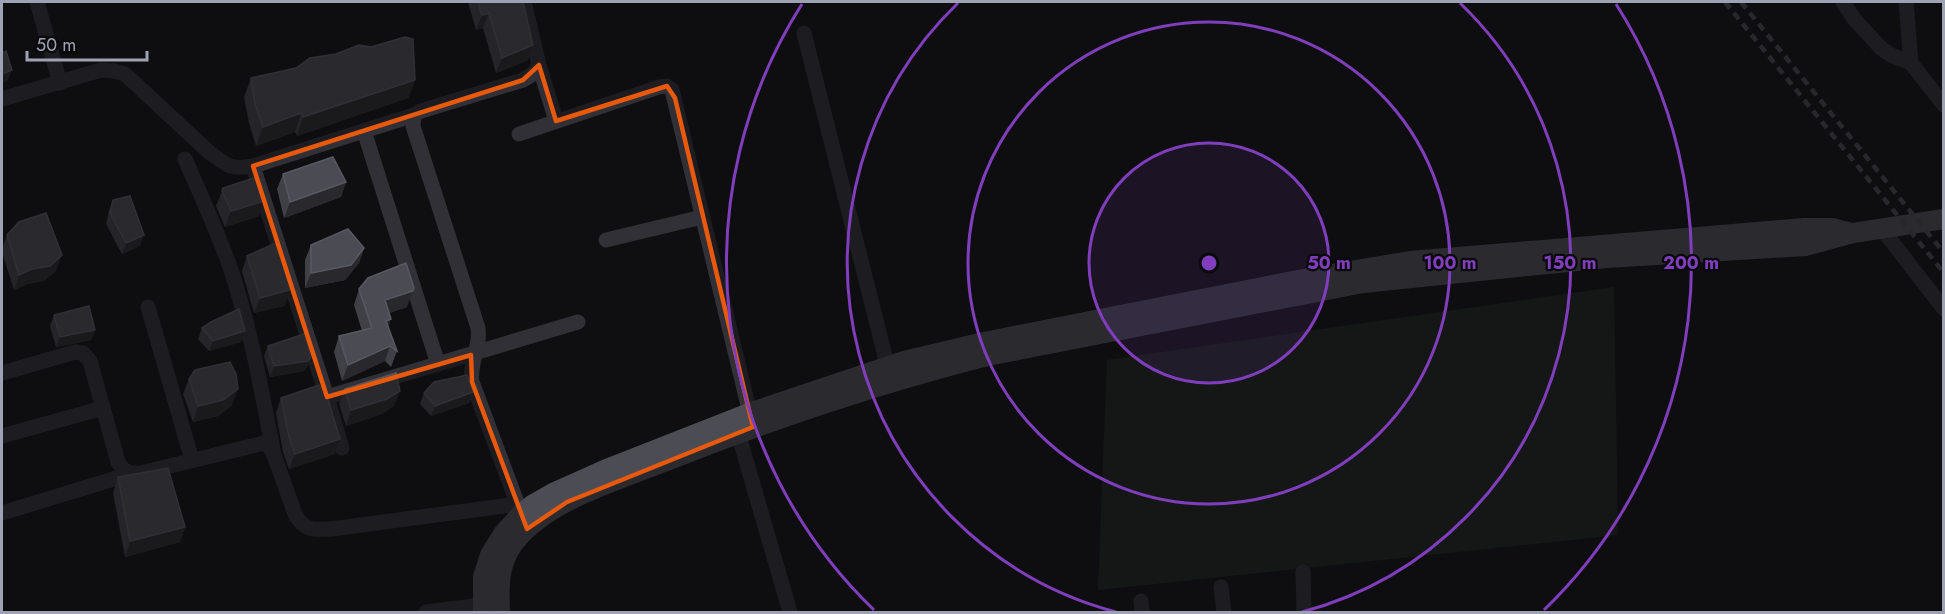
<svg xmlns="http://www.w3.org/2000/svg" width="1945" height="614" viewBox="0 0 1945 614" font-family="Jost,sans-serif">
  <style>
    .green { fill: #1b231d }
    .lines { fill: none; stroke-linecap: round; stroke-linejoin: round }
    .minor { stroke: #303036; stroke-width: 15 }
    .major { stroke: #4c4c55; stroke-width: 20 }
    .rail { stroke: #47474f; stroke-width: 4.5; stroke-dasharray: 8 6; stroke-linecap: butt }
    .wall { fill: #404047 }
    .shaded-wall { fill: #28282d }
    .building { fill: #4a4b53; stroke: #585862; stroke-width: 1.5 }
    .marked { fill: none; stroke: #e8590c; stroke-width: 4.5; stroke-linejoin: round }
    .ring { fill: none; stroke: #803ebd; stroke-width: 3 }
    .centre { fill: #803ebd; stroke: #0a0a0c; stroke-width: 3 }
    .ring-label { font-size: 18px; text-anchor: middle; font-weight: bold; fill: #803ebd; stroke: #0a0a0c; stroke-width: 4.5; stroke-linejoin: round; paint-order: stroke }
  </style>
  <rect width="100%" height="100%" fill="#0f0f11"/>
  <!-- green -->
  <polygon class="green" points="1614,287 1618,535 1098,590 1107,360"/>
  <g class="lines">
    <!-- minor -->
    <g class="minor">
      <polyline points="37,2 60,83"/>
      <polyline points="1843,2 1854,19 1881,48 1891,55 1911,63 1944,105"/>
      <polyline points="1906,2 1911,63"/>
      <polyline points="804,33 890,376"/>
      <polyline points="539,65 556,121"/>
      <path d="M2 99 101 70 114 71 125 74 210 153C228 166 231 170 253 166L414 115"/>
      <polyline points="364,131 438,364"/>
      <polyline points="519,134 659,87 667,86 672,90 752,422"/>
      <path d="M185 159C201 196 218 232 231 270 251 330 262 393 274 455"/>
      <polyline points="253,166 327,397 578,322"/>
      <polyline points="1882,229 1944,309"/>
      <polyline points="606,240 702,217"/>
      <polyline points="148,307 192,460"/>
      <path d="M2 373 75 352 83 353 90 361 118 462C124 472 129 474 141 473L264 443 270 447 274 455 295 514C304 531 314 530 331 529L518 504"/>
      <polyline points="327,397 342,448"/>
      <polyline points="738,433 790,612"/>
      <polyline points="2,436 103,408"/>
      <polyline points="2,513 130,474"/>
      <path d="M521 513 472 382C469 363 481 347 478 328L413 126 414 115 421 111 523 80 533 74 539 65 524 2"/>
      <polyline points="1303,572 1304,612"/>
      <polyline points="1221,587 1224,612"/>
      <polyline points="1141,601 1142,612"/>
      <polyline points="426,612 482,605"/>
    </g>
    <!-- major -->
    <g class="major">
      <polyline points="483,612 483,577 490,555 503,534 522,513 532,505 553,493 609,468 749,413 904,361 984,342 1303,279 1410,261 1804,228 1832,228 1851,233"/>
      <path d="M500 612C499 588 498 564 514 543 546 501 616 481 664 462 770 420 877 384 987 356L1363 283 1606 258 1805 246 1853 233 1944 219"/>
    </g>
    <!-- rail -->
    <g class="rail">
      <polyline points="1725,2 1944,273"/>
      <polyline points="1741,2 1944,253"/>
    </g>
  </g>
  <!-- wall -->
  <g class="wall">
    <polygon points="468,2 523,2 533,45 528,60 496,73 483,28 476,30"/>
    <polygon points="251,78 415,80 408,98 297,136 295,132 256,146 249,123 244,97"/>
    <polygon points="283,174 346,182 341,197 284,218 277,189"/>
    <polygon points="222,191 264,201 259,216 225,227 216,206"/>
    <polygon points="113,200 140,246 122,254 106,224 109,211"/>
    <polygon points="7,235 56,271 44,281 27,284 14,290 2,252 2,249"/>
    <polygon points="311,245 364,248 359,263 345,280 305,288 305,260"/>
    <polygon points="247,256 286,302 284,306 254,313 242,271"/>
    <polygon points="359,289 407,307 389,313 388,327 397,351 391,367 385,361 342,381 334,352 339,336 362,331 354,305"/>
    <polygon points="54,315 95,330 91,340 56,347 50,326"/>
    <polygon points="202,328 241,342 209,351 198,339"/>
    <polygon points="268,346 311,357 307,367 304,371 270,377 264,356"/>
    <polygon points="189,379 232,405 218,416 193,422 183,394"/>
    <polygon points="345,389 394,406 382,414 346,426 339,404"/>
    <polygon points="473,392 469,403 431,416 420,404 424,393"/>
    <polygon points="281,398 335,454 289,469 283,452 276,413"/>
    <polygon points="118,477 185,527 180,542 125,557 113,493"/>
  </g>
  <!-- shaded-wall -->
  <g class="shaded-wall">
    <polygon points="489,13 483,28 476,30 482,15"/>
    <polygon points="533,45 528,60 496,73 502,58"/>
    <polygon points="12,70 8,80 2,83 2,74"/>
    <polygon points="415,80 408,98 297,136 303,117"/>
    <polygon points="301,113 295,132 256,146 263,127"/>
    <polygon points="346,182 341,197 284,218 290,202"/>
    <polygon points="264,201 259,216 225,227 231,211"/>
    <polygon points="144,235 140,246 122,254 126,243"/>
    <polygon points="364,248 359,263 345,280 305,288 311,273"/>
    <polygon points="62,255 56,271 44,281 27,284 14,290 19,275"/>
    <polygon points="292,286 286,302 284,306 254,313 260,298"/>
    <polygon points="414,288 407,307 380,316 385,300"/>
    <polygon points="391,319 386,334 386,321"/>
    <polygon points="95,330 91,340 56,347 60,337"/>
    <polygon points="245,331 241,342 209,351 213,341"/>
    <polygon points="390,346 385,361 342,381 348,365"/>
    <polygon points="311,357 307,367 304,371 270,377 274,366"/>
    <polygon points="238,389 232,405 218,416 193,422 198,406"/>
    <polygon points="400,391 394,406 382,414 346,426 351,410"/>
    <polygon points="473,392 469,403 431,416 435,406"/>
    <polygon points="340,439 335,454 289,469 295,454"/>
    <polygon points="185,527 180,542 125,557 130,541"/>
  </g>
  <!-- building -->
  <g class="building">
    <polygon points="478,2 523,2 533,45 502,58 489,13 482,15"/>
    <polygon points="405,37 413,39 415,80 303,117 301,113 263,127 255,104 251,78 296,68 310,58 336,54 359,45 371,47"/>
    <polygon points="6,51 12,70 2,74 2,53"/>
    <polygon points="333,157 346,182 290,202 283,174"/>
    <polygon points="257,177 264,201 231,211 222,191 223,188"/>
    <polygon points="130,196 144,235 126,243 110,213 113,200"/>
    <polygon points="46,213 62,255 50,266 32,269 19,275 7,235 19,222"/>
    <polygon points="348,229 364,248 351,265 311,273 311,245"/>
    <polygon points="278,242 292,286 289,290 260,298 247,256"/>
    <polygon points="406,263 414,288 413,291 385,300 391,319 386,321 397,351 390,346 348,365 339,336 372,328 359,289 368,278"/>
    <polygon points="89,306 95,330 60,337 54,315"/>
    <polygon points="239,309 245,331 213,341 202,328 211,322"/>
    <polygon points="304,334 311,357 308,361 274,366 268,346"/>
    <polygon points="230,362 236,374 238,389 223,400 198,406 189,379 195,370"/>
    <polygon points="396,373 400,391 387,399 351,410 345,389"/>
    <polygon points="467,375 473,392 435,406 424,393 434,382"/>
    <polygon points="319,385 319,387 324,386 340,439 295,454 289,437 281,398"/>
    <polygon points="168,468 185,527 130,541 118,477"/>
  </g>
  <!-- marked area -->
  <path d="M0 0H1945V614H0ZM539 65 556 121 667 86 675 98 753 427 567 502 527 529 472 382 471 355 327 397 253 166 523 80Z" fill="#0f0f11" fill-opacity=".55" fill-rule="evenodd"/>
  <path class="marked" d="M539 65 556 121 667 86 675 98 753 427 567 502 527 529 472 382 471 355 327 397 253 166 523 80Z"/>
  <!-- distance rings -->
  <circle cx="1209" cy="263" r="120" fill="#803ebd" fill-opacity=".12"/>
  <g class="ring">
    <circle cx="1209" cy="263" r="120"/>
    <circle cx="1209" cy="263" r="241"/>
    <path d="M1116 612A361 361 0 0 1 958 3M1460 3A361 361 0 0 1 1302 612"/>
    <path d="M874 610A482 482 0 0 1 802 4M1616 4A482 482 0 0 1 1544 610"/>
  </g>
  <circle cx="1209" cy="263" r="9" class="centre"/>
  <g class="ring-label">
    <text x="1329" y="269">50 m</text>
    <text x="1450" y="269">100 m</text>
    <text x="1570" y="269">150 m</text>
    <text x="1691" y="269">200 m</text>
  </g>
  <!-- border -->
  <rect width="1945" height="614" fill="none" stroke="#9fa2b3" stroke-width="6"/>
  <!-- scale -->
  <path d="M27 51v9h120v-9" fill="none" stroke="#9fa2b3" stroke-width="3"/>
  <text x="36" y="51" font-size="18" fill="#9fa2b3" stroke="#0a0a0c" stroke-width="4.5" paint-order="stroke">50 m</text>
</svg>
